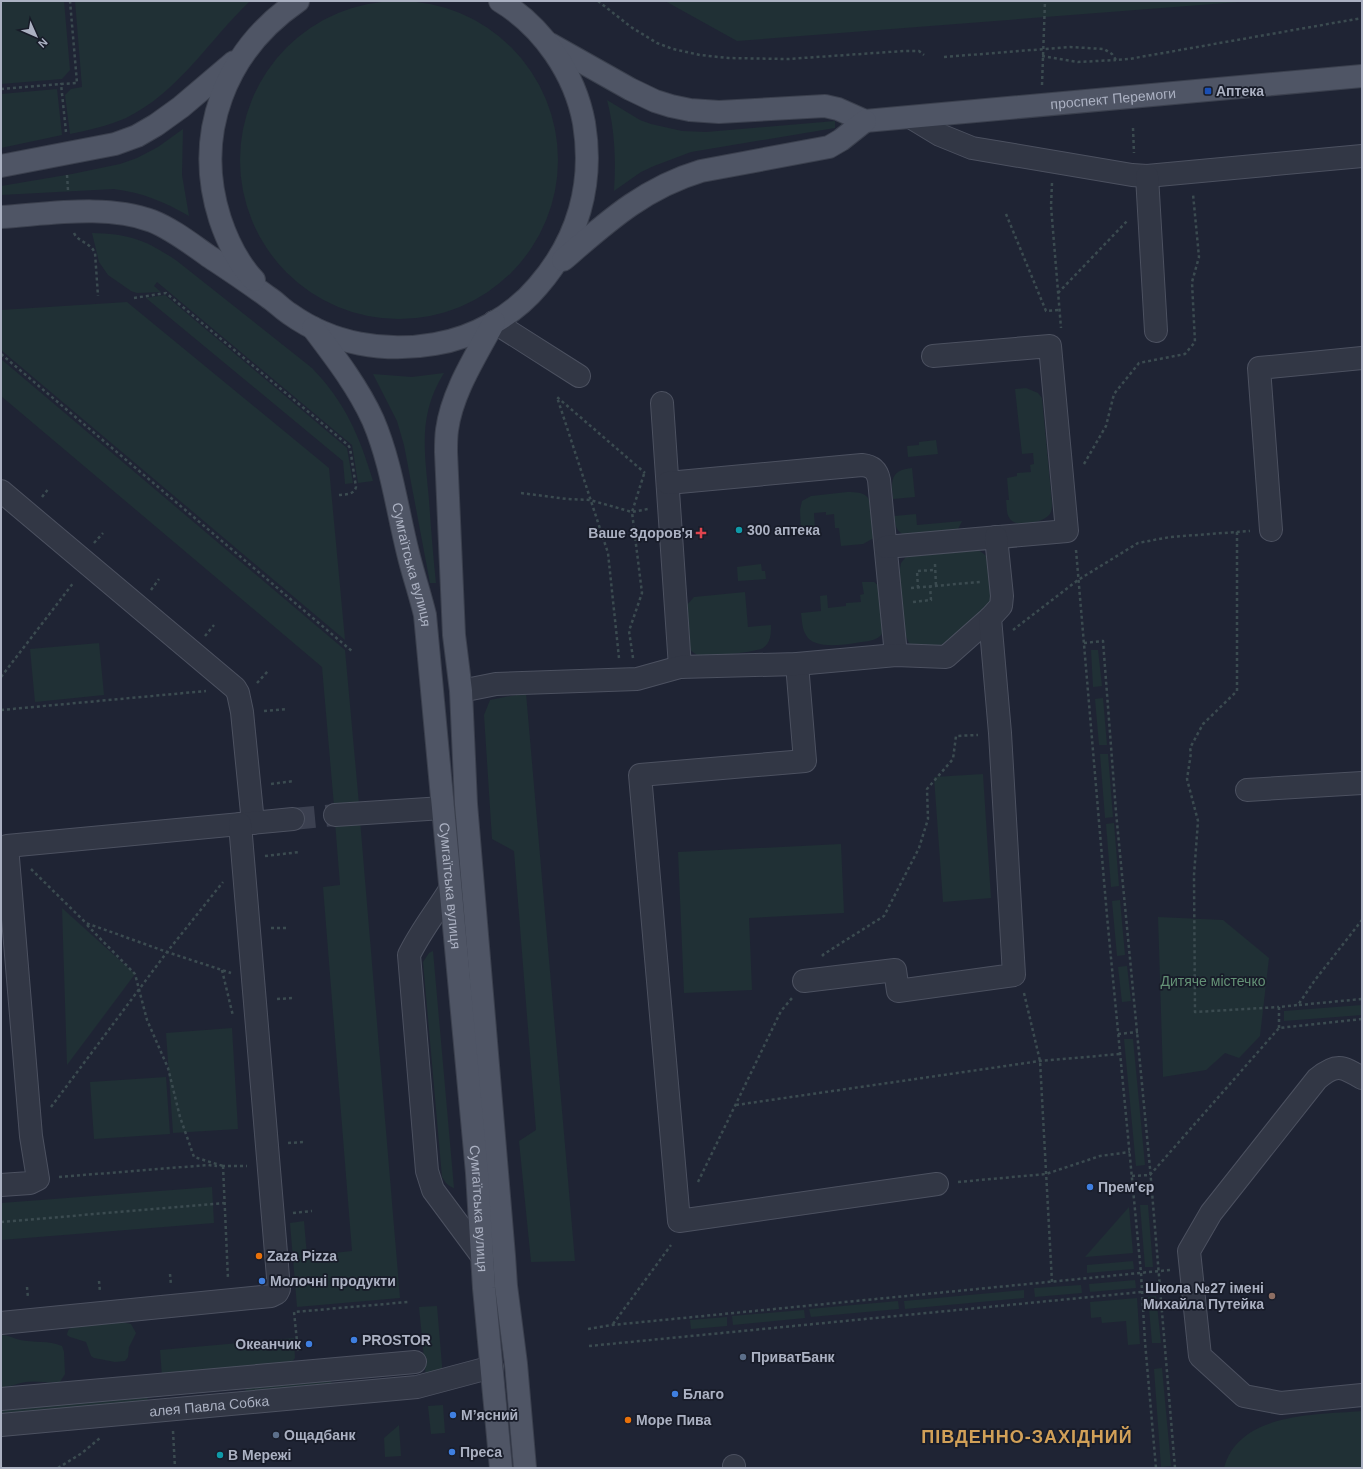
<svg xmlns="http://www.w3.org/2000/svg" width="1363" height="1469" viewBox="0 0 1363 1469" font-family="Arial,sans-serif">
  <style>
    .green { fill: #203035 }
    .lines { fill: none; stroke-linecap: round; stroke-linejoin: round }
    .minor-tunnel { stroke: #3b4050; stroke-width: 22; stroke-dasharray: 22 11; stroke-linecap: butt }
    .minor-casing { stroke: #4c5160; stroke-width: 24 }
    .major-casing { stroke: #3b404e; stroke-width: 24 }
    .path { stroke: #3b4b50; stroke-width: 2.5; stroke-dasharray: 3 3; stroke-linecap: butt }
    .minor { stroke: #323745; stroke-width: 22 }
    .major { stroke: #4f5565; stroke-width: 22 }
    .transit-dot { fill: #1a4fb4; stroke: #181c29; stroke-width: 1.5 }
    .culture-dot { fill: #0f9aa8; stroke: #181c29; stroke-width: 1.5 }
    .health-dot { fill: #e0444e; stroke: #181c29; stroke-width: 1.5 }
    .shop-dot { fill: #3f7fe0; stroke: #181c29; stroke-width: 1.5 }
    .food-dot { fill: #e8710a; stroke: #181c29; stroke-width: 1.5 }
    .education-dot { fill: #8d6e63; stroke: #181c29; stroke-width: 1.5 }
    .service-dot { fill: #5c6f8a; stroke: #181c29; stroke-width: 1.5 }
    .labels { text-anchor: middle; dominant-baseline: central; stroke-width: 3.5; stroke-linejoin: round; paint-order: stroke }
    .poi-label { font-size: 14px; font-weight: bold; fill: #abb1c2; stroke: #181c29; text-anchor: start }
    .street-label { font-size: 14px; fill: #abb1c2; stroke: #181c29 }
    .park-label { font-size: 14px; fill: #649276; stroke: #181c29 }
    .district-label { font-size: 18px; font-weight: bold; letter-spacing: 1px; fill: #d1a058; stroke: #181c29 }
  </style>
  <rect width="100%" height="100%" fill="#1f2434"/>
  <!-- green -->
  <g class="green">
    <circle cx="399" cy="160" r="159"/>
    <polygon points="1,1 64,1 70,70 62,79 1,84"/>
    <path d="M75 1H250C209 40 179 92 126 118 108 126 89 130 70 134L65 95 71 89 82 87Z"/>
    <polygon points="665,1 1252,1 737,41"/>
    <polygon points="57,89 62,135 1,148 1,94"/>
    <path d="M607 100 640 120 651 124 682 131 706 132 835 121V128L691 152 654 166 641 172 614 191C616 160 615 131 607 100Z"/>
    <path d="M183 129 182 175 189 216C163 201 143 193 114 189L1 195V186L72 174 120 164 137 158 158 147Z"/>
    <path d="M92 233C130 234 146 240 177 261L312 368C345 402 360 437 373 481L358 483 352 445 157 282 154 286 161 292 137 293 131 291 108 275 99 262Z"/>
    <polygon points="165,295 347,448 353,483 345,484 343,461 146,298"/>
    <polygon points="127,302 329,468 345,640 1,350 1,310"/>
    <polygon points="1,359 345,650 359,804 334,806 322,667 1,396"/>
    <path d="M444 373C417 416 425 453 429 500 431 528 433 555 436 583H430L404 445 397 421 373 374 412 377Z"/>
    <path d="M1026 388 1038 393 1042 398 1052 503C1052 508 1052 512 1049 515 1042 523 1017 528 1010 519 1006 514 1007 507 1006 500H1009L1007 478 1017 476V473L1031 472 1030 465 1034 464 1033 453 1022 454 1015 389Z"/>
    <polygon points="936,440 938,454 908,457 907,446 919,445 919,442"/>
    <path d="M912 468 915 497 893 499C891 481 890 470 912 468Z"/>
    <path d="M847 492C869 492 870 497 873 516 874 524 876 530 874 538L863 544 841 546 839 528H835L834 514 826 515V512L814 513 815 530 801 532 800 510 802 501 811 496Z"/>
    <path d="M916 514 917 525 962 521 958 529 953 532 905 535C896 532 895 525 894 516Z"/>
    <path d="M975 549C981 551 985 554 988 559 992 567 992 596 990 604L948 643 934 648 913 646 909 643 904 632 899 575 901 563 905 558 910 555Z"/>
    <polygon points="761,564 762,571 765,571 766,579 738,581 737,567"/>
    <path d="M862 582H874L880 587 884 630C881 637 877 639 869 641 853 643 815 652 806 635 802 629 802 620 801 613L821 611 820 596 827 595 828 608 846 606V603L861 602 860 595 864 594Z"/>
    <path d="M745 592 748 627 771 625C771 634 771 642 763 648 757 652 709 657 701 656 697 656 693 652 690 650L686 606 694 597Z"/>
    <polygon points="99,643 104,695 35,702 30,649"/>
    <polygon points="1091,650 1098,650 1102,686 1093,687"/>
    <polygon points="526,693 575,1261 531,1262 519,1141 536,1130 514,851 492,839 484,715 490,700"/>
    <polygon points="1103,698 1107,745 1099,745 1095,699"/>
    <polygon points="1100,754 1108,754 1113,817 1105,818"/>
    <polygon points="983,774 991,898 943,902 934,777"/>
    <polygon points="360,820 400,1298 297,1307 290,1223 304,1221 307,1256 352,1251 323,887 340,885 335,822"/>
    <polygon points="1114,823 1119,886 1111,887 1106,824"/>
    <polygon points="841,844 844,913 749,918 752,990 684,993 678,852"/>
    <polygon points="1120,900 1125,955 1117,956 1112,901"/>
    <polygon points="62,908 135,974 67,1065"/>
    <polygon points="1158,917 1223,920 1269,958 1260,1036 1239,1058 1225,1053 1206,1070 1163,1077"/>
    <path d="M433 951 454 1188C448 1186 445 1182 442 1177L423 962 429 953Z"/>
    <polygon points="1127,966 1131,1001 1122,1002 1118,967"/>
    <polygon points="1362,1005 1362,1015 1284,1021 1284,1011"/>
    <polygon points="232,1028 238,1129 173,1133 166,1033"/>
    <polygon points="1124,1039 1133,1039 1145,1165 1136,1166"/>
    <polygon points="166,1077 170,1134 94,1139 90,1082"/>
    <polygon points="212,1187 214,1223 1,1240 1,1203"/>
    <polygon points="1140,1205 1148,1205 1153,1267 1145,1267"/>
    <polygon points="1129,1207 1133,1253 1085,1257"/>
    <polygon points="1133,1261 1134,1269 1087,1273 1087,1265"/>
    <polygon points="1135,1280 1136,1288 1090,1292 1089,1284"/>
    <polygon points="1081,1285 1082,1293 1035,1297 1034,1288"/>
    <polygon points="1024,1290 1024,1298 905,1309 904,1301"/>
    <polygon points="1156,1296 1161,1343 1152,1343 1148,1297"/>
    <polygon points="1137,1298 1140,1344 1128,1345 1126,1321 1102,1323 1101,1317 1091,1318 1090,1302"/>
    <polygon points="898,1301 899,1309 811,1317 809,1309"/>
    <polygon points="437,1306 443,1377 426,1378 419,1307"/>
    <polygon points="804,1310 805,1318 733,1325 732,1316"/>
    <polygon points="727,1317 727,1326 691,1329 690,1320"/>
    <path d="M121 1322 131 1324 136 1333 129 1347 128 1357 125 1361 115 1362 94 1358 91 1356 86 1342 70 1337 67 1335C68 1329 70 1328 75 1326Z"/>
    <path d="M1 1335C8 1335 13 1338 20 1340 34 1343 49 1340 62 1346L64 1352 65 1374 60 1382C48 1384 37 1380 26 1382 17 1383 9 1388 1 1387Z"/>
    <polygon points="294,1338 295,1358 289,1365 162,1377 160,1350"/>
    <polygon points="1162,1368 1171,1466 1161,1467 1154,1369"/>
    <polygon points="331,1377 332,1389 246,1396 245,1384"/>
    <polygon points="147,1392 148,1405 1,1418 1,1406"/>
    <polygon points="443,1405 445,1433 431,1434 428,1406"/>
    <path d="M1362 1411V1468H1224C1239 1412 1316 1415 1362 1411Z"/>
    <polygon points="399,1425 401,1456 385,1457 384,1438"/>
  </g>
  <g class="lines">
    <!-- minor-tunnel -->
    <polyline class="minor-tunnel" points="293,819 335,815"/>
    <defs>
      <g id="minor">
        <polyline points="912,118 940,135 972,148 1132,175 1147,176 1362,156"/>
        <polyline points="1147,176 1156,331"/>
        <polyline points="494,322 579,376"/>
        <polyline points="662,403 680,667"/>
        <path d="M668 483 862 465C872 466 877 470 879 480L896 655"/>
        <polyline points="1,491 235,688 238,693 242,712 253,823"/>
        <polyline points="1271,530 1259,368 1362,358"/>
        <polyline points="886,547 1067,531 1050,346 933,356"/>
        <polyline points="797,664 805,761 640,775 679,1221 937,1184"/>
        <polyline points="461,691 496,684 637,679 680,667 797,664 896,655 946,657 990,618"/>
        <polyline points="1247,790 1362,783"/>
        <polyline points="335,815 443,808"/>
        <path d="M449 891C436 912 420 932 409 955L427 1171 433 1190 482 1256"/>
        <polyline points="804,981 895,970 898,991 1014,975 1000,733 990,618 1001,606 1002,596 996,537"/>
        <path d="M1362 1078C1342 1066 1336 1063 1317 1079L1211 1213 1189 1251 1200 1356 1244 1396 1281 1403 1362 1395"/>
        <polyline points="1,1185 30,1183 38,1179 31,1136 7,846 293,819"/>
        <polyline points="1,1323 271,1296 277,1293 279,1289 240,824"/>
        <polyline points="1,1399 415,1362"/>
        <path id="s1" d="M1 1425 417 1387 492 1367"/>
        <polyline points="734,1466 734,1468"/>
      </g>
      <g id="major">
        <path id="s2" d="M550 44 630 89 655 101 671 106 690 110 719 112 825 106 838 109 865 121 1362 76"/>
        <polyline points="1,166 115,144 137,136 156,125 181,107 234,62"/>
        <path d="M1 217C49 214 107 204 152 221 172 229 190 243 207 255 228 269 248 282 268 297 276 302 282 309 290 314 332 344 385 353 435 344 473 338 513 316 538 286 578 240 594 184 584 123 575 74 543 27 500 1"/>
        <path d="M563 260C607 222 644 188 701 171L829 147 841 140 865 121"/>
        <path d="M254 280C238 263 227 240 220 219 193 134 225 51 298 1"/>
        <path d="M494 322C476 356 452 392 447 430 446 437 446 445 446 452L454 635 461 691 466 804 504 1256 506 1286 516 1364 525 1468"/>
        <path id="s3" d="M313 328C335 357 358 387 373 420 391 462 397 509 408 553 413 574 420 594 425 615L477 1173 484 1288 501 1468"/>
      </g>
    </defs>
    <!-- minor casing -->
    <use href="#minor" class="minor-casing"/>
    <!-- major casing -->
    <use href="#major" class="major-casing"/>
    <!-- path -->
    <g class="path">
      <polyline points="598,1 631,27 657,43 673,49 700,55 728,58 788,59 904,51 919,51 924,55"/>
      <polyline points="1042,56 1078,62 1116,60"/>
      <polyline points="944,57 1070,47 1104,49 1112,54 1116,60 1129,59 1362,18"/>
      <polyline points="1042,85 1045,1"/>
      <polyline points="1,89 61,84"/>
      <polyline points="1133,128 1134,153"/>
      <polyline points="66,132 61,84 77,83 70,1"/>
      <polyline points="67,175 68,190"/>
      <polyline points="1052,183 1051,206 1061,328"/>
      <polyline points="1006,214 1046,311 1059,310"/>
      <path d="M74 233C78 242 90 242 95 253L98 296"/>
      <polyline points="1058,293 1128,220"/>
      <path d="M134 298 166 293 348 445 350 448 356 487C354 495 346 494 339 495"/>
      <polyline points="1,354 353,652"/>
      <polyline points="1084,464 1106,426 1114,394 1139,363 1185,354 1195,342 1192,282 1199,257 1193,194"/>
      <polyline points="521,493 567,499 590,500 632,512 648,509"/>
      <polyline points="42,497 49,488"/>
      <polyline points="1237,532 1237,691 1203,724 1190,748 1191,753 1187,779 1198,821 1194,875 1195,1012 1279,1007"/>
      <polyline points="94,543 103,533"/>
      <polyline points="1076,550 1107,916 1141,1273 1145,1342 1156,1468"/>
      <polyline points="935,564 936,586"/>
      <polyline points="911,588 980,582"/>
      <polyline points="918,588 917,571 935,570"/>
      <polyline points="151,590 159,579"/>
      <polyline points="913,602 931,600 930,586"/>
      <polyline points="1013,630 1078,580 1138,543 1170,537 1250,531"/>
      <polyline points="205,636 214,625"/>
      <polyline points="1084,643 1103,641 1116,812 1150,1168 1175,1468"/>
      <polyline points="619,658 608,553 557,397 645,473"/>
      <polyline points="633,658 629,631 642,593 632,512 644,474"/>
      <polyline points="1,677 74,582"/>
      <polyline points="257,683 268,671"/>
      <polyline points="1,710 206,691"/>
      <polyline points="264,711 287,709"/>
      <polyline points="271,784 294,781"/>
      <polyline points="265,856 300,852"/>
      <polyline points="31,869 86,923 167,952 231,973"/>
      <polyline points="87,925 135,974 147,1020 168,1068 180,1117 194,1157 223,1166"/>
      <polyline points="271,928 286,928"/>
      <polyline points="822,956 824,954 884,916 919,848 928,819 927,789 953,759 956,736 978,735"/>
      <polyline points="222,970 233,1016"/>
      <polyline points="1024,993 1040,1061 1052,1282"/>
      <polyline points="277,999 294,998"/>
      <polyline points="1299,1005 1362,999"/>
      <polyline points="1279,1028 1279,1007 1298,1005 1315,980 1362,920"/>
      <polyline points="1118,1034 1138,1032"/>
      <polyline points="736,1105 1040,1061 1120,1054"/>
      <polyline points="51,1107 167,952 223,882"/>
      <polyline points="288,1143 305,1142"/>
      <polyline points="222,1166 247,1166"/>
      <polyline points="223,1166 228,1279"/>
      <polyline points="1132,1176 1150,1175 1279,1028 1362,1019"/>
      <polyline points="59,1177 208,1165 217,1166"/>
      <polyline points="698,1182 781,1011 792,998"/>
      <polyline points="958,1182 1046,1174 1100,1156 1130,1152"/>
      <polyline points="293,1213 312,1211"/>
      <polyline points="1,1222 224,1203"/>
      <polyline points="170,1274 171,1285"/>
      <polyline points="99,1281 100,1292"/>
      <polyline points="27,1287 28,1298"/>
      <polyline points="613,1324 671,1245"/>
      <polyline points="588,1329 612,1325 1170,1270"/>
      <polyline points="589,1346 1172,1289"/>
      <polyline points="298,1351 294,1312 408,1302"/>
      <polyline points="173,1431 175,1468"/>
      <polyline points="58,1468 82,1453 100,1438"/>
    </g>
    <!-- minor -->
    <use href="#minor" class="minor"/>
    <!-- major -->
    <use href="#major" class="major"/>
  </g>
  <!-- markers -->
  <rect class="transit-dot" x="1204" y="87" width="8" height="8" rx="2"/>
  <g class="culture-dot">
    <circle cx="739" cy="530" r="4"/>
    <circle cx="220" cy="1455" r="4"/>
  </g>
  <path class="health-dot" d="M699 527h4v4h4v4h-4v4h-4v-4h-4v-4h4z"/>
  <g class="shop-dot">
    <circle cx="1090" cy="1187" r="4"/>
    <circle cx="262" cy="1281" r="4"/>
    <circle cx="354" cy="1340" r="4"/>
    <circle cx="309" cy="1344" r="4"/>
    <circle cx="675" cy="1394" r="4"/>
    <circle cx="453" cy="1415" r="4"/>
    <circle cx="452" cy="1452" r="4"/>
  </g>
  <g class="food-dot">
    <circle cx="259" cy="1256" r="4"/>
    <circle cx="628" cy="1420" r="4"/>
  </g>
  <circle class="education-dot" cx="1272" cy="1296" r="4"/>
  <g class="service-dot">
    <circle cx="743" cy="1357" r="4"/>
    <circle cx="276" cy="1435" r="4"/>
  </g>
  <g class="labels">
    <!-- poi labels -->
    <g class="poi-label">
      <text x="1216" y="91">Аптека</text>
      <text x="747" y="530">300 аптека</text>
      <text x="693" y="533" text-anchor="end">Ваше Здоров'я</text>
      <text x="1098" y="1187">Прем'єр</text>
      <text x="267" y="1256">Zaza Pizza</text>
      <text x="270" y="1281">Молочні продукти</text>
      <text x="1264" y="1288" text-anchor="end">Школа №27 імені<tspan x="1264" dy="16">Михайла Путейка</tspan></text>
      <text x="362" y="1340">PROSTOR</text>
      <text x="301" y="1344" text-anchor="end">Океанчик</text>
      <text x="751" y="1357">ПриватБанк</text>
      <text x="683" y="1394">Благо</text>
      <text x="461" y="1415">М’ясний</text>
      <text x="636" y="1420">Море Пива</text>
      <text x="284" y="1435">Ощадбанк</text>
      <text x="460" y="1452">Преса</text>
      <text x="228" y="1455">В Мережі</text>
    </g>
    <!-- street labels -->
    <g class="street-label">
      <text stroke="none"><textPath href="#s2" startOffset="583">проспект Перемоги</textPath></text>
      <text stroke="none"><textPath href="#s3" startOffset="260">Сумгаїтська вулиця</textPath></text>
      <text stroke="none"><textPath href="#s3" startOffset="584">Сумгаїтська вулиця</textPath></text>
      <text stroke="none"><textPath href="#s3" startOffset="908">Сумгаїтська вулиця</textPath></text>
      <text stroke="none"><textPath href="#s1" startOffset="209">алея Павла Собка</textPath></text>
    </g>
    <!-- park labels -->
    <g class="park-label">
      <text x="1213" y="981">Дитяче містечко</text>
    </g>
    <!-- district labels -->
    <g class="district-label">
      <text x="1027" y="1437">ПІВДЕННО-ЗАХІДНИЙ</text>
    </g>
  </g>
  <!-- border -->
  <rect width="1363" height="1469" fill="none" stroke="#abb1c2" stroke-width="4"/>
  <!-- north arrow -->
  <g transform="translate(36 36) rotate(135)" stroke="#181c29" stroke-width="3" paint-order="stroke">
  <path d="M0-3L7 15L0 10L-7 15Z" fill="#abb1c2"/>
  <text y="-6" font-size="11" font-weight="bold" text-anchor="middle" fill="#abb1c2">N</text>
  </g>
</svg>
